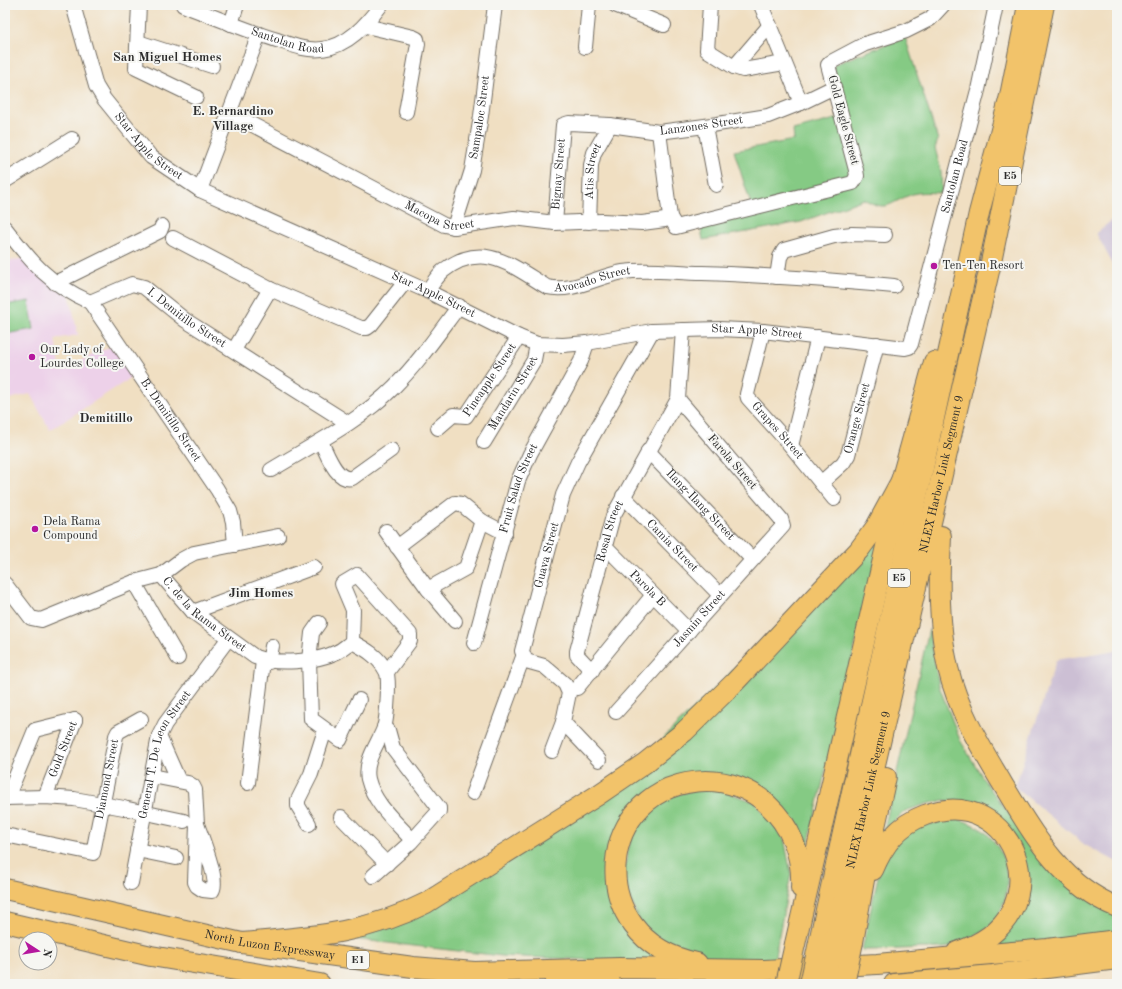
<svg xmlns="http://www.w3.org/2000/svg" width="1122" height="989" viewBox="0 0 1122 989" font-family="'Old Standard TT',serif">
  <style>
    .built { fill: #edd1e9 }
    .industrial { fill: #ccbfd4 }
    .green { fill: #85ca84; stroke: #587a58 }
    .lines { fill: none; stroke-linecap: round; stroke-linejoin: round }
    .minor-casing { stroke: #706a60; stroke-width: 16 }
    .highway-casing { stroke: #706a60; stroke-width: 22 }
    .minor { stroke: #fff; stroke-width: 14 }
    .highway { stroke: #f2c36a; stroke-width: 20 }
    .highway-bridge-casing { stroke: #706a60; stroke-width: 22; stroke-linecap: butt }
    .highway-bridge { stroke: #f2c36a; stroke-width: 20 }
    .poi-dot { fill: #b5179e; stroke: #f6f6f2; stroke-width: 1.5 }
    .labels { text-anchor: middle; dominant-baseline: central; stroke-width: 4; stroke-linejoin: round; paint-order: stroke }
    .shield { fill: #f6f6f2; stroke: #686867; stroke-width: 1 }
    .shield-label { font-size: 11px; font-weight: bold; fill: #2b2b2b }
    .street-label { font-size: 12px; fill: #2b2b2b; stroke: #f6f6f2 }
    .poi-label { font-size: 12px; fill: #2b2b2b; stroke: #f6f6f2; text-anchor: start }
    .neighbourhood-label { font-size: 13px; font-weight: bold; fill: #2b2b2b; stroke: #f6f6f2 }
  </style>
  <rect width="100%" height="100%" fill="#f6f6f2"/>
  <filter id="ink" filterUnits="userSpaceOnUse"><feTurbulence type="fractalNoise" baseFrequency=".025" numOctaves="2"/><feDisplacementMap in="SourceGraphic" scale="8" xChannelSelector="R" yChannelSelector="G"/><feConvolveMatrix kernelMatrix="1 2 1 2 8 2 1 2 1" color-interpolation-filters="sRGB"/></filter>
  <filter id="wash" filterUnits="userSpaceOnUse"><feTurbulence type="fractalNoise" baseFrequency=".012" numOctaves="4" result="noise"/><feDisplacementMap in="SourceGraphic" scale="16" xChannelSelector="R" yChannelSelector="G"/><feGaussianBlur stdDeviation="0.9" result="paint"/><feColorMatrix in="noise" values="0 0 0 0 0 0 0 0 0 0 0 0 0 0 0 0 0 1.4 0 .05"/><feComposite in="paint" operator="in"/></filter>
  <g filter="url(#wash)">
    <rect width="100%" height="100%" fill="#f0dfc2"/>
    <!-- built -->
    <polygon class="built" points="29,257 69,293 78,335 55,339 61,370 117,343 137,374 50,430 30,394 5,400 5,262"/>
    <!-- industrial -->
    <g class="industrial">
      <polygon points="1117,216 1117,272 1096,233"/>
      <polygon points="1117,650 1117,862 1085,845 1015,787 1056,660"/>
    </g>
    <!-- green -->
    <g class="green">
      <path d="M905 37 938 140 935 148 941 171 942 193C933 193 919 191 910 195 889 203 887 213 864 199L801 222 703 240 699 218 753 211 734 151 794 140 793 130 847 116 833 65Z"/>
      <polygon points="29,301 34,329 5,334 5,305"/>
      <polygon points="884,523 804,862 755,786 651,791 609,885 681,964 502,956 335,937 358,933 601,799"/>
      <polygon points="929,629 939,686 960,740 986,783 1021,830 1117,915 1117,935 974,949 998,934 1021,866 964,804 944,800 926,804 905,811 884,830"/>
      <polygon points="708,786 755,802 784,838 791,874 774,960 723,961 705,959 663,944 642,927 622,879 633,828 661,799"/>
      <path d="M957 818C966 822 976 825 984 831 1013 855 1015 900 989 927 984 932 961 943 954 946 944 949 931 948 921 948 901 949 882 950 862 950L880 867 905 830Z"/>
    </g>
  </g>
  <g filter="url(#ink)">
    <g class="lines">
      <defs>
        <g id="minor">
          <path id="s1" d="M73 5 96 86 104 99 151 157 200 190 427 291 519 337 537 344 563 345 587 343 652 331 719 329 763 331 905 348 909 347 911 344 978 90 996 5"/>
          <polyline points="139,5 136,68 196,97"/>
          <path id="s2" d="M183 5C214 17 245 30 277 40 292 45 306 51 322 49 348 46 366 25 381 5"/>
          <polyline points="615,5 664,25"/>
          <polyline points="710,5 707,50 734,67 743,70 784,63"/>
          <polyline points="761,5 801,103"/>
          <polyline points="231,24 237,5"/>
          <polyline points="366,26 413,37 417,39 418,44 406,112"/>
          <polyline points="138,42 212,66"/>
          <polyline points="585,47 589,5"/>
          <polyline points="734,67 770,25"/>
          <path id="s3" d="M230 113 444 225 454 227 514 218 555 223 602 221 642 223 665 220 670 217"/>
          <polyline points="705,126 716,185"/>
          <polyline points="659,132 670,217 676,227 853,183 857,176 856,170 828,65 831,62 865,44 906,31 930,19 943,5"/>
          <polyline points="5,181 72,139"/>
          <polyline points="200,190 259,34"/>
          <path id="s4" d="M589 222 591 165 594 153 610 125"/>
          <path id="s5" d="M555 223 563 125 569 123 610 125 659 132 705 126 768 116 801 103 834 87"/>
          <path id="s6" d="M454 227 472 170 481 116 495 5"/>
          <path id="s7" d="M5 228C32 263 49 284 90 302L132 284 144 287 185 320 348 423"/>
          <polyline points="173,238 270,289 361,328 367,328 371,325 405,282"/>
          <polyline points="777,277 780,257 784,250 834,236 852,234 885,235"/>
          <polyline points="55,283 160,231 162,226"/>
          <path id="s8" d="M427 291C432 285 437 276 443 271 482 240 511 265 547 287 573 293 598 276 623 272 649 268 677 273 702 273 766 275 830 280 894 286"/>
          <path id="s9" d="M90 302 217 489 230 511 233 522 235 545"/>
          <path id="s10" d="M763 331 747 394 748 398 791 446 834 499"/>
          <polyline points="234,350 270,289"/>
          <path id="s11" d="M438 428 453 415 466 416 519 337"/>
          <path d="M321 442C327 453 336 482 352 478L391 450"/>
          <path id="s12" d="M484 442 534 360 537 344"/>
          <polyline points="791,446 818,337"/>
          <path id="s13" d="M648 451 752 559"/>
          <path d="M271 470C312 445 359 422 394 387 419 362 438 334 459 306"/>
          <path id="s14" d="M821 483 843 463 848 455 877 344"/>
          <path id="s15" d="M623 496 720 595"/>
          <polyline points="386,531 428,589 455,621"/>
          <path id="s16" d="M605 546 689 631"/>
          <polyline points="397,547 455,503 461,504 482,521 505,533"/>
          <path id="s17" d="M161 575 193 612 255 657C276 665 316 662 337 652 342 650 347 645 352 642"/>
          <polyline points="134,582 178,658"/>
          <polyline points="5,584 31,618 41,620 134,582 161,575 181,560 194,553 278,536"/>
          <polyline points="428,589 466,568 482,521"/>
          <polyline points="193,612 314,567"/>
          <polyline points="319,623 312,633 309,660 311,719 340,740 359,700"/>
          <path d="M352 642C366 649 379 657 386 671 390 678 387 719 384 728 378 744 364 761 368 779 374 804 396 822 412 840"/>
          <polyline points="352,642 353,610 342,584 357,575 410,634 410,641 387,672"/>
          <path id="s18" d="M474 643 518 481 530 454 581 361 587 343"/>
          <polyline points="269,662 272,646"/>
          <path id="s19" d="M592 671 577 655V651L613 516 678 399 683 330"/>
          <polyline points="577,688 653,595"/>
          <path id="s20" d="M616 712 783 526 781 519 678 399"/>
          <polyline points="159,736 179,781"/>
          <polyline points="552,751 563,722"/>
          <path id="s21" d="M599 760 563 722 569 693 565 684 544 666 526 661 522 651 563 495 578 462 652 331"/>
          <path d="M152 776 188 783 193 786 195 790 197 824 195 882 197 886 203 890 212 891C220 882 201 836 197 824"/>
          <polyline points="248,783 263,661"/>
          <polyline points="473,793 523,657"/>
          <path id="s22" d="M45 797 75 720"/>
          <polyline points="5,798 45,797 74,799 124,808"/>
          <polyline points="7,798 35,730 75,720"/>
          <polyline points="128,809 184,821"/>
          <polyline points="341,817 387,864"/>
          <polyline points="309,824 298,806 298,800 311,774 325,730"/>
          <path id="s23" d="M5 835 93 853 116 736 118 732 141 719"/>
          <polyline points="137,850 176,858"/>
          <polyline points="373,876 411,842 439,811 439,808 393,748 388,730 384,727"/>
          <path id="s24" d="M131 883 159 736 165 724 228 639"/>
        </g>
        <g id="highway">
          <path d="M941 536C939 581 938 624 948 668 958 710 980 746 1002 783 1031 831 1061 885 1117 907"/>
          <path d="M873 870C884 844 898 825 925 815 1014 781 1068 917 957 952"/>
          <path id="s25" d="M5 889 242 943 413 967 487 973"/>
          <polyline points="5,922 151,956 320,984"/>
          <polyline points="819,942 979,213 1010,96 1028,5"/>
          <path id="s26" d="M834 942 990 267 1044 5"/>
          <polyline points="853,942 867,863 886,777"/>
          <path d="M242 943C308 937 366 934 426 903L598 795 645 763 684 732 734 683 859 550 876 527 901 481"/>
          <polyline points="795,944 901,481 934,362"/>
          <path d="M697 963C580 940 594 783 706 781 728 781 751 789 767 804 791 826 803 856 801 888"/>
          <polyline points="474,972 619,968 764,970 877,964 1047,949 1117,940"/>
          <polyline points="555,980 611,984"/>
          <polyline points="894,984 993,975 1117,959"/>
        </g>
      </defs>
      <!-- minor casing -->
      <use href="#minor" class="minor-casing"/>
      <!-- highway casing -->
      <use href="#highway" class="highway-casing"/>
      <!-- minor -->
      <use href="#minor" class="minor"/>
      <!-- highway -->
      <use href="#highway" class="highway"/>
      <defs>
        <g id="highway-bridge">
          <polyline points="786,984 795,944"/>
          <polyline points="810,984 819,942"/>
          <polyline points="825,984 834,942"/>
          <polyline points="844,984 853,942"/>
        </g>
      </defs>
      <!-- highway-bridge casing -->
      <use href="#highway-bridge" class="highway-bridge-casing"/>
      <!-- highway-bridge -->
      <use href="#highway-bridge" class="highway-bridge"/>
    </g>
  </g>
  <!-- markers -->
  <g class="poi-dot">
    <circle cx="934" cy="266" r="4"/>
    <circle cx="32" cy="357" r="4"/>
    <circle cx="35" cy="529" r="4"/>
  </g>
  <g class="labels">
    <!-- shield labels -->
    <g class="shield">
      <rect x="999" y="167" width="22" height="18" rx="3"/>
      <rect x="888" y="569" width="22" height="18" rx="3"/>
      <rect x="347" y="951" width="22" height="18" rx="3"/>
    </g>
    <g class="shield-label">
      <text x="1010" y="176">E5</text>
      <text x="899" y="578">E5</text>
      <text x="358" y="960">E1</text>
    </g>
    <!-- street labels -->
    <g class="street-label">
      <text stroke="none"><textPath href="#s2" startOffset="111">Santolan Road</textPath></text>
      <text stroke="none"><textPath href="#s6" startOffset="113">Sampaloc Street</textPath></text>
      <text transform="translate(843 120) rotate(75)">Gold Eagle Street</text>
      <text stroke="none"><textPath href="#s5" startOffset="238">Lanzones Street</textPath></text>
      <text stroke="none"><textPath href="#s1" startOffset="165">Star Apple Street</textPath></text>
      <text stroke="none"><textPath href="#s4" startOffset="51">Atis Street</textPath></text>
      <text stroke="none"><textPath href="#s5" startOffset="49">Bignay Street</textPath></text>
      <text stroke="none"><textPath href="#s1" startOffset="1155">Santolan Road</textPath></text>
      <text stroke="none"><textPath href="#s3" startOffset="235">Macopa Street</textPath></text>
      <text stroke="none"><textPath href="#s8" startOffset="187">Avocado Street</textPath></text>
      <text stroke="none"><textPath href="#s1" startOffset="489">Star Apple Street</textPath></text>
      <text stroke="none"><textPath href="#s7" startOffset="225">I. Demitillo Street</textPath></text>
      <text stroke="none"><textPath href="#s1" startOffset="825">Star Apple Street</textPath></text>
      <text stroke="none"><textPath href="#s11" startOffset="76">Pineapple Street</textPath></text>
      <text stroke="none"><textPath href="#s12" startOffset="57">Mandarin Street</textPath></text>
      <text stroke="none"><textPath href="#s14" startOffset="77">Orange Street</textPath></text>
      <text stroke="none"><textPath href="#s9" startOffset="143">B. Demitillo Street</textPath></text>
      <text stroke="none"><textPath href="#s10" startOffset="113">Grapes Street</textPath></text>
      <text transform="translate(732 462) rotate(49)">Farola Street</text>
      <text stroke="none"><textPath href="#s26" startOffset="480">NLEX Harbor Link Segment 9</textPath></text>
      <text stroke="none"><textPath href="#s18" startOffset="161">Fruit Salad Street</textPath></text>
      <text stroke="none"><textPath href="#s13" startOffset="75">Ilang-Ilang Street</textPath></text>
      <text stroke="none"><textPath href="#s19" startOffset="150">Rosal Street</textPath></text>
      <text stroke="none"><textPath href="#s15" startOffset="70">Camia Street</textPath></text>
      <text stroke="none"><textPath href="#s21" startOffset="248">Guava Street</textPath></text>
      <text stroke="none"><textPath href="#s16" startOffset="60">Parola B</textPath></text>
      <text stroke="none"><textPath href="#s17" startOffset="59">C. de la Rama Street</textPath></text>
      <text stroke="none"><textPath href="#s20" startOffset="125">Jasmin Street</textPath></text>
      <text stroke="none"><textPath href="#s22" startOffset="51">Gold Street</textPath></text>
      <text stroke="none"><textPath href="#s24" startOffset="134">General T. De Leon Street</textPath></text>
      <text stroke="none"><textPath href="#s23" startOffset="165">Diamond Street</textPath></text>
      <text stroke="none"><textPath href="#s26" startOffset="156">NLEX Harbor Link Segment 9</textPath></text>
      <text stroke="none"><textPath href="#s25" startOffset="271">North Luzon Expressway</textPath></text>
    </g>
    <!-- poi labels -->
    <g class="poi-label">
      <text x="942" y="266">Ten-Ten Resort</text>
      <text x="40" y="350">Our Lady of<tspan x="40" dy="14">Lourdes College</tspan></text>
      <text x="43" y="522">Dela Rama<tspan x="43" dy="14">Compound</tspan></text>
    </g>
    <!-- neighbourhood labels -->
    <g class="neighbourhood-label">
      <text x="167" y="57">San Miguel Homes</text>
      <text x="233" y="111">E. Bernardino<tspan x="233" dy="15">Village</tspan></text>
      <text x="106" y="418">Demitillo</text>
      <text x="261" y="593">Jim Homes</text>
    </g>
  </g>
  <!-- margin -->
  <rect width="1122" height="989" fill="none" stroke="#f6f6f2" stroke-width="20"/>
  <!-- north arrow -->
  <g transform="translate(38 951) rotate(102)"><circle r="19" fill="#f6f6f2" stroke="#a5a5a2"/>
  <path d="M0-3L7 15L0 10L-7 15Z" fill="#b5179e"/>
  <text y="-6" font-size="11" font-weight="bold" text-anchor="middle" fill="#2b2b2b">N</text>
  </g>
</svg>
